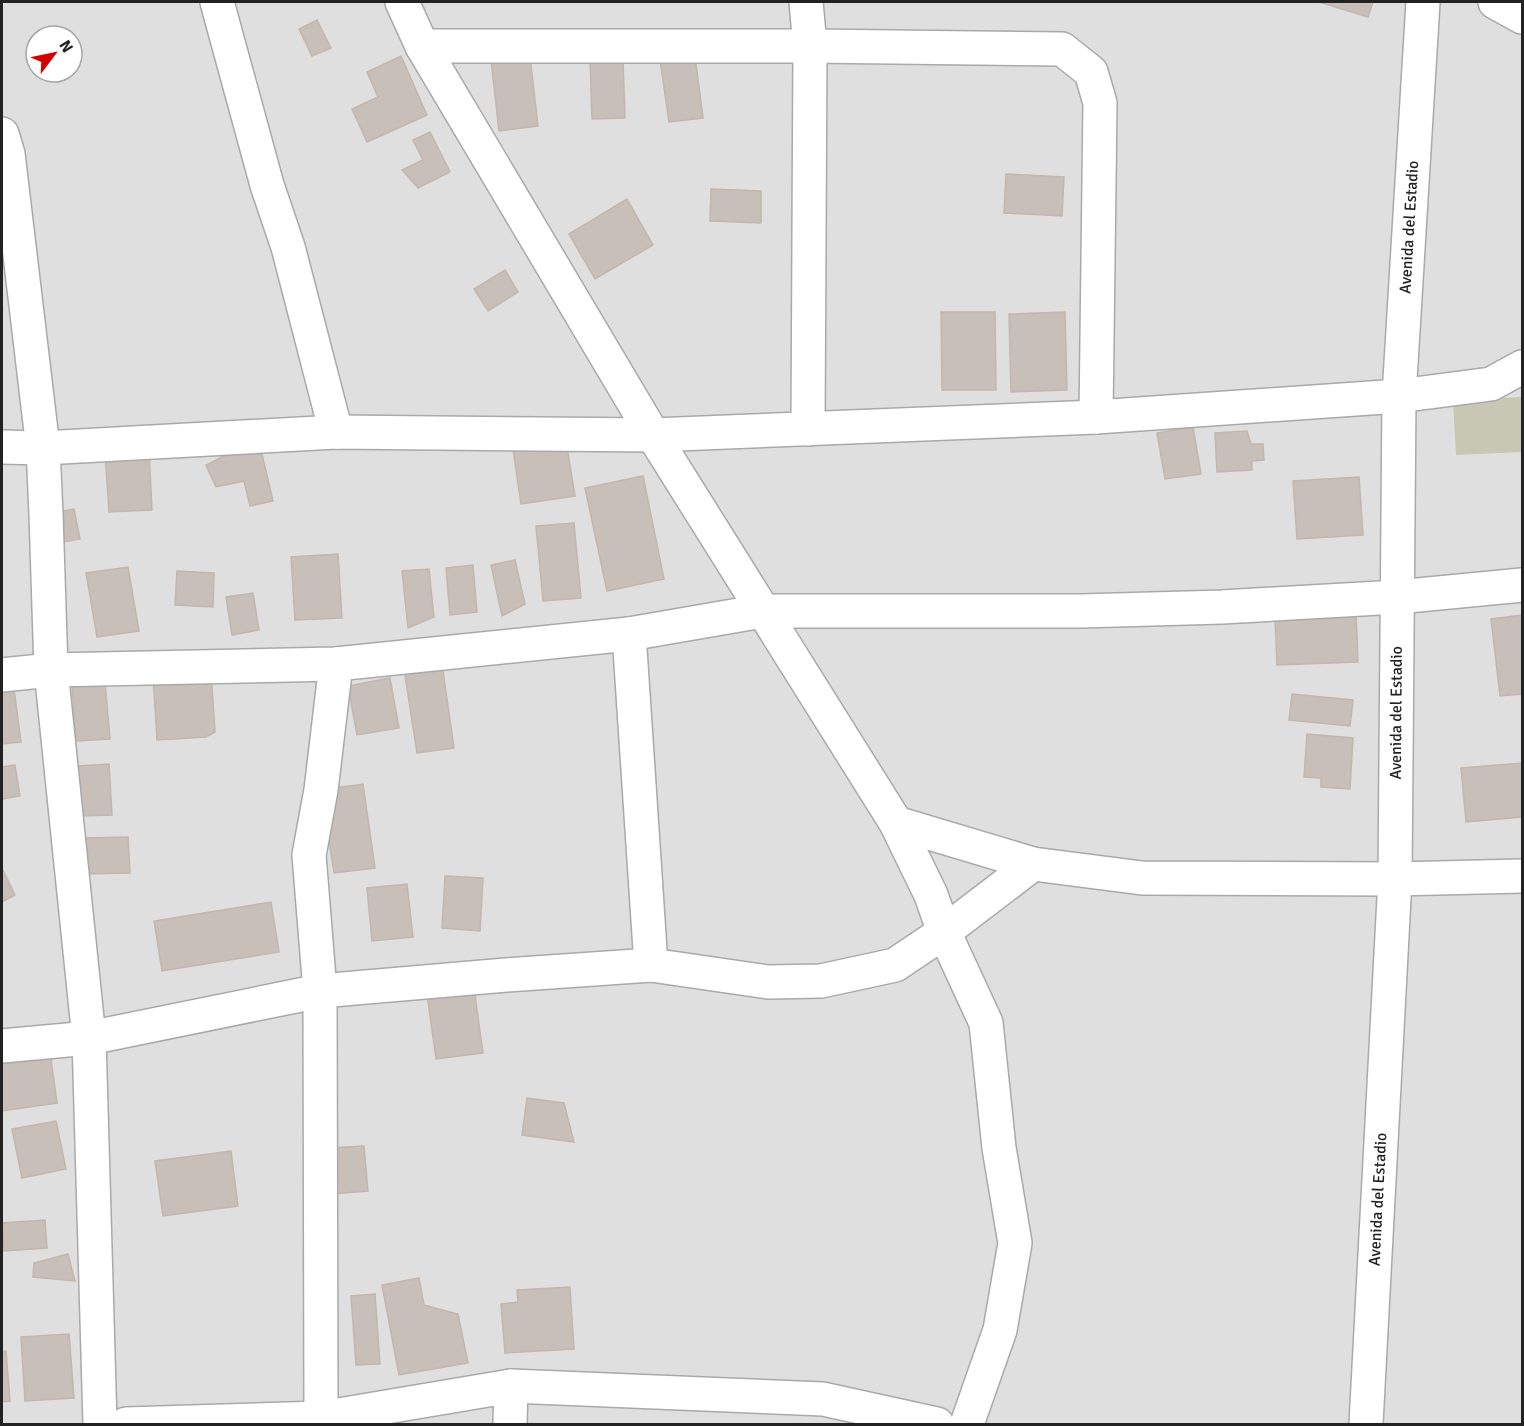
<svg xmlns="http://www.w3.org/2000/svg" width="1524" height="1426" viewBox="0 0 1524 1426" font-family="Signika,sans-serif">
  <style>
    .residential { fill: #e0dfdf; fill-rule: evenodd }
    .construction { fill: #c7c7b4 }
    .building { fill: #c7bfb8; stroke: #c4b6ab; stroke-width: 1.5 }
    .lines { fill: none; stroke-linecap: round; stroke-linejoin: round }
    .minor-casing { stroke: #a9a9a9; stroke-width: 36 }
    .minor { stroke: #fff; stroke-width: 33 }
    .labels { text-anchor: middle; dominant-baseline: central; stroke-width: 5; stroke-linejoin: round; paint-order: stroke }
    .street-label { font-size: 16px; fill: #222; stroke: #fff }
  </style>
  <rect width="100%" height="100%" fill="#f2efe9"/>
  <!-- residential -->
  <path class="residential" d="M2 2H1522V1424H2ZM36 36H72V72H36Z"/>
  <!-- construction -->
  <polygon class="construction" points="1522,397 1522,452 1456,455 1453,400"/>
  <!-- building -->
  <g class="building">
    <polygon points="1319,2 1373,2 1368,17"/>
    <polygon points="317,20 331,48 312,56 299,29"/>
    <polygon points="401,56 427,115 367,142 352,109 378,97 367,72"/>
    <polygon points="530,56 538,126 499,131 491,60"/>
    <polygon points="695,56 703,118 669,122 660,60"/>
    <polygon points="623,59 625,118 592,119 590,60"/>
    <polygon points="430,132 450,172 418,188 402,170 423,160 413,140"/>
    <polygon points="1006,174 1064,177 1062,216 1004,213"/>
    <polygon points="711,189 761,191 761,223 710,221"/>
    <polygon points="627,199 653,245 595,279 569,234"/>
    <polygon points="505,270 518,292 488,311 474,289"/>
    <polygon points="941,312 995,312 996,390 942,390"/>
    <polygon points="1065,312 1067,390 1011,392 1009,314"/>
    <polygon points="1193,427 1201,474 1165,479 1157,433"/>
    <polygon points="1247,431 1251,444 1263,444 1264,460 1252,461 1252,470 1217,472 1215,433"/>
    <polygon points="566,441 575,496 521,504 513,449"/>
    <polygon points="149,450 152,510 109,512 105,452"/>
    <polygon points="234,451 262,454 273,501 250,506 244,481 216,487 206,465"/>
    <polygon points="643,476 664,579 607,591 585,488"/>
    <polygon points="1359,477 1363,535 1297,539 1293,481"/>
    <polygon points="74,509 80,539 52,544 46,514"/>
    <polygon points="574,523 581,598 543,601 536,526"/>
    <polygon points="338,554 342,618 295,620 291,557"/>
    <polygon points="515,560 525,604 502,616 491,565"/>
    <polygon points="473,565 477,612 450,615 446,568"/>
    <polygon points="128,567 139,631 97,637 86,573"/>
    <polygon points="429,569 434,617 408,628 402,571"/>
    <polygon points="177,571 214,573 213,607 175,605"/>
    <polygon points="253,593 259,630 232,635 226,597"/>
    <polygon points="1356,613 1358,662 1277,665 1275,617"/>
    <polygon points="1522,615 1522,694 1500,696 1491,619"/>
    <polygon points="442,664 454,748 417,753 404,669"/>
    <polygon points="211,671 215,732 206,737 157,740 153,675"/>
    <polygon points="390,678 399,728 357,735 348,686"/>
    <polygon points="13,681 21,742 2,744 2,683"/>
    <polygon points="105,682 110,739 76,741 72,685"/>
    <polygon points="1292,694 1353,700 1350,726 1289,720"/>
    <polygon points="1307,734 1353,738 1350,789 1321,787 1321,778 1304,777"/>
    <polygon points="1522,763 1522,817 1466,822 1461,768"/>
    <polygon points="109,764 112,815 80,816 77,766"/>
    <polygon points="15,765 20,796 2,799 2,767"/>
    <polygon points="363,784 375,868 334,873 321,790"/>
    <polygon points="128,837 130,873 84,874 83,838"/>
    <polygon points="2,868 15,895 2,902"/>
    <polygon points="445,876 483,878 480,931 442,928"/>
    <polygon points="407,884 413,937 372,941 367,888"/>
    <polygon points="271,902 279,952 162,971 154,921"/>
    <polygon points="474,988 483,1053 436,1059 427,994"/>
    <polygon points="49,1044 57,1103 2,1111 2,1050"/>
    <polygon points="527,1098 564,1103 574,1142 522,1135"/>
    <polygon points="56,1121 66,1169 22,1178 12,1129"/>
    <polygon points="364,1146 368,1191 332,1194 329,1148"/>
    <polygon points="231,1151 238,1206 163,1216 155,1161"/>
    <polygon points="45,1220 47,1248 4,1251 2,1223"/>
    <polygon points="68,1254 75,1281 33,1277 34,1263"/>
    <polygon points="419,1278 424,1305 458,1314 468,1363 399,1375 382,1285"/>
    <polygon points="570,1287 574,1349 505,1353 501,1304 518,1302 517,1290"/>
    <polygon points="375,1294 380,1364 356,1365 351,1296"/>
    <polygon points="69,1334 74,1398 25,1401 21,1337"/>
    <polygon points="6,1351 10,1401 2,1402 2,1352"/>
  </g>
  <g class="lines">
    <defs>
      <g id="minor">
        <polyline points="217,2 267,185 288,247 336,432"/>
        <polyline points="402,2 422,46 653,435 896,823 931,895 944,932 986,1023 999,1148 1015,1243 1000,1330 967,1424"/>
        <polyline points="806,2 810,46 808,429"/>
        <polyline points="1495,2 1522,17"/>
        <polyline points="422,46 810,46 1062,49 1091,72 1100,103 1096,417"/>
        <polyline points="2,134 8,154 43,448 46,514 51,670 89,1038 100,1424"/>
        <polyline points="2,447 43,448 336,432 653,435 1096,417 1399,396 1491,384 1522,367"/>
        <polyline points="629,634 651,965"/>
        <polyline points="2,675 51,670 336,664 629,634 762,611 1081,611 1222,607 1397,597 1522,585"/>
        <polyline points="896,823 1033,864 1142,878 1395,879 1522,876"/>
        <polyline points="2,1046 89,1038 320,991 506,975 651,965 768,982 821,981 895,965 944,932 1033,864"/>
        <polyline points="321,1418 320,991 309,855 321,790 336,664"/>
        <polyline points="126,1424 321,1418 511,1386 823,1399 937,1424"/>
        <polyline points="510,1424 511,1386"/>
        <path id="s1" d="M1366 1424 1395 879 1399 396 1423 2"/>
      </g>
    </defs>
    <!-- minor casing -->
    <use href="#minor" class="minor-casing"/>
    <!-- minor -->
    <use href="#minor" class="minor"/>
  </g>
  <g class="labels">
    <!-- street labels -->
    <g class="street-label">
      <text stroke="none"><textPath href="#s1" startOffset="1198">Avenida del Estadio</textPath></text>
      <text stroke="none"><textPath href="#s1" startOffset="712">Avenida del Estadio</textPath></text>
      <text stroke="none"><textPath href="#s1" startOffset="225">Avenida del Estadio</textPath></text>
    </g>
  </g>
  <!-- border -->
  <rect width="1524" height="1426" fill="none" stroke="#222222" stroke-width="6"/>
  <!-- north arrow -->
  <g transform="translate(54 54) rotate(58)"><circle r="28" fill="#ffffff" stroke="#a7a7a7" stroke-width="1.5"/>
  <path d="M0-4.5L10 22L0 15L-10 22Z" fill="#d40000"/>
  <text y="-9" font-size="16" font-weight="bold" text-anchor="middle" fill="#222222">N</text>
  </g>
</svg>
